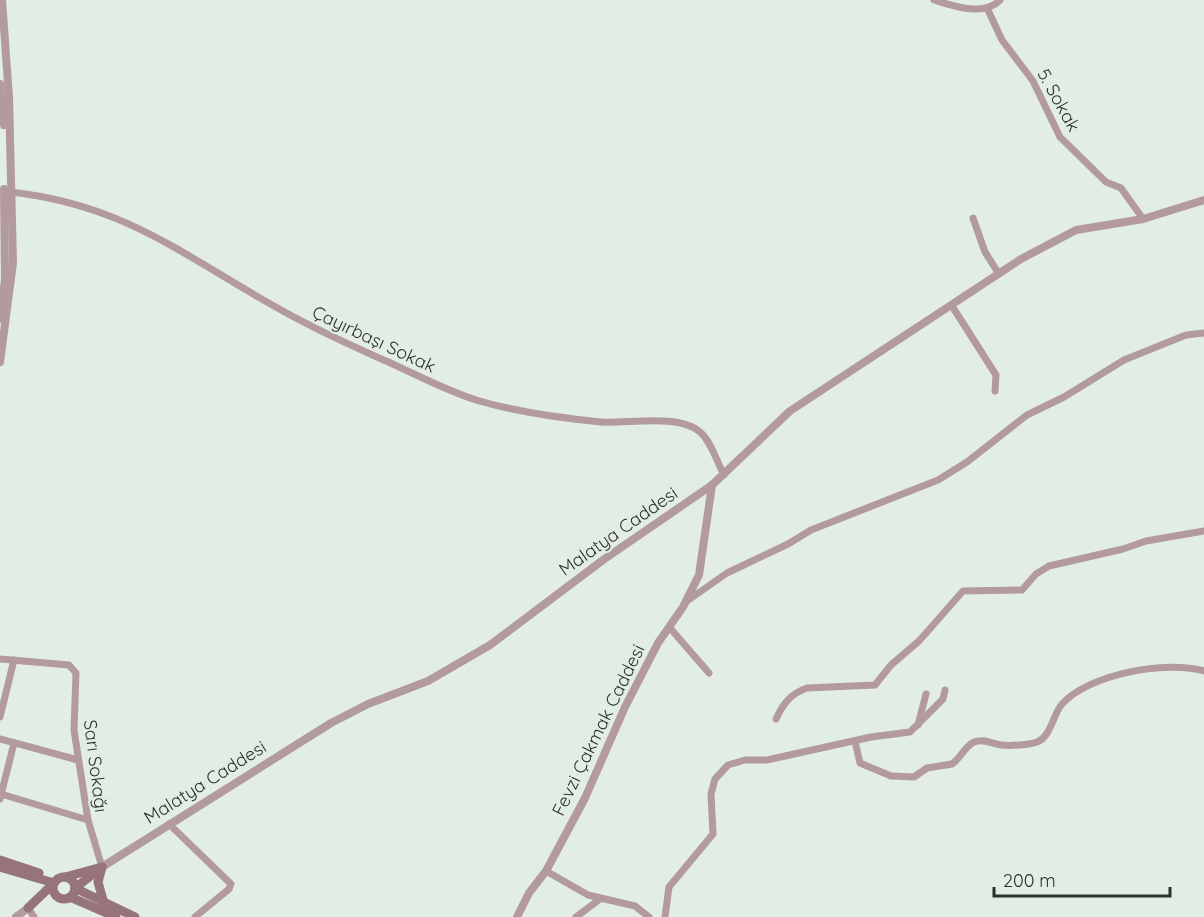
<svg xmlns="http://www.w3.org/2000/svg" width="1204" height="917" viewBox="0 0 1204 917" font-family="Quicksand,sans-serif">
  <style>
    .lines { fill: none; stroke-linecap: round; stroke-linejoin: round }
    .minor { stroke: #b39a9e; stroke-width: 7 }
    .tertiary { stroke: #b39a9e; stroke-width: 8 }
    .secondary { stroke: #97737a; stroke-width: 9 }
    .labels { text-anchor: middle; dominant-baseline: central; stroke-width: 4.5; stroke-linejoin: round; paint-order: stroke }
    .street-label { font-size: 18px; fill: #2c312e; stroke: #e2ede5 }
  </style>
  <rect width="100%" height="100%" fill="#e2ede5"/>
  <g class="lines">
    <!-- minor -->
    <g class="minor">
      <path d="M934 0C953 6 984 17 1000 0"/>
      <polyline points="987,8 1002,40 1033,81 1060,137 1106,182 1121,188 1143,219"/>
      <path d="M10 192C122 204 180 253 274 306 314 329 355 347 397 366 423 378 448 391 476 400 516 412 559 418 601 422 627 424 679 413 700 432 711 441 717 462 724 475"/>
      <polyline points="973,218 985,252 999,274"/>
      <polyline points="952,306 996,375 995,391"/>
      <polyline points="687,601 727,573 788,544 811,530 938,480 967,462 1027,415 1064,397 1124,360 1186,335 1204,333"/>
      <polyline points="670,628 709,673"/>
      <polyline points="0,659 69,665 76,673 74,730 88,820 102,867"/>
      <polyline points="0,717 14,660"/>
      <path d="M776 719C783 704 790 694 807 688L875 685 891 665 919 641 963 591 1022 590 1036 574 1049 566 1123 549 1146 541 1204 531"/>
      <polyline points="918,725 926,694"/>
      <polyline points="0,739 78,760"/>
      <path d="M855 741 860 763 891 776 914 777 927 768 952 764C961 758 965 746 974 742 984 738 992 744 1001 745 1010 746 1029 745 1037 742 1051 737 1053 714 1062 704 1089 674 1166 660 1204 671"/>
      <polyline points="1,794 88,820"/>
      <polyline points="0,799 14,743"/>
      <polyline points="169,824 231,884 229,889 195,917"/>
      <polyline points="546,871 588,895 635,906 649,917"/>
      <polyline points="28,908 34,917"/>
      <polyline points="576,917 600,899"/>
      <polyline points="665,917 669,887 713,834 711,794 715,779 728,765 745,760 767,760 871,737 910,732 943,699 945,690"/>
    </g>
    <!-- tertiary -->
    <g class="tertiary">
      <polyline points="0,84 4,125"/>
      <polyline points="0,319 5,280 4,189"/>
      <polyline points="0,362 13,263 9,97 2,0"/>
      <polyline points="102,867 331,723 368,704 428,681 490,645 603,560 712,485 790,411 1021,259 1076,230 1143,219 1204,200"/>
      <polyline points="16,917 28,908"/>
      <polyline points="517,917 529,893 546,871 585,798 625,707 658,643 683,607 699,575 712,485"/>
    </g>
    <!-- secondary -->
    <g class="secondary">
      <polyline points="0,860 39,873"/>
      <polyline points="0,867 54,883 28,908"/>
      <polyline points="102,867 98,882 103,900"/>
      <polyline points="65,877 102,867"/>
      <circle cx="64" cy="888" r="11"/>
      <polyline points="75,888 135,917"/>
      <polyline points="75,888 97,871"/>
      <polyline points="70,897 116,917"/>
    </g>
  </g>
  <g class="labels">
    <!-- street labels -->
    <g class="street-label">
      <text transform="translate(1059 100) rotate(61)">5. Sokak</text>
      <text transform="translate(374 339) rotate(25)">Çayırbaşı Sokak</text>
      <text transform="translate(618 531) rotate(-35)">Malatya Caddesi</text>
      <text transform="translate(598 730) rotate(-64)">Fevzi Çakmak Caddesi</text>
      <text transform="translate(96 766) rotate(83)">Sarı Sokağı</text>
      <text transform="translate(205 782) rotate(-32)">Malatya Caddesi</text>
    </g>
  </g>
  <!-- scale -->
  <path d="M994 887v9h176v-9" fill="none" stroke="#2c312e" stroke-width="3"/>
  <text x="1003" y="887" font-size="18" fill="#2c312e" stroke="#e2ede5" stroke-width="4.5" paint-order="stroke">200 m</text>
</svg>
